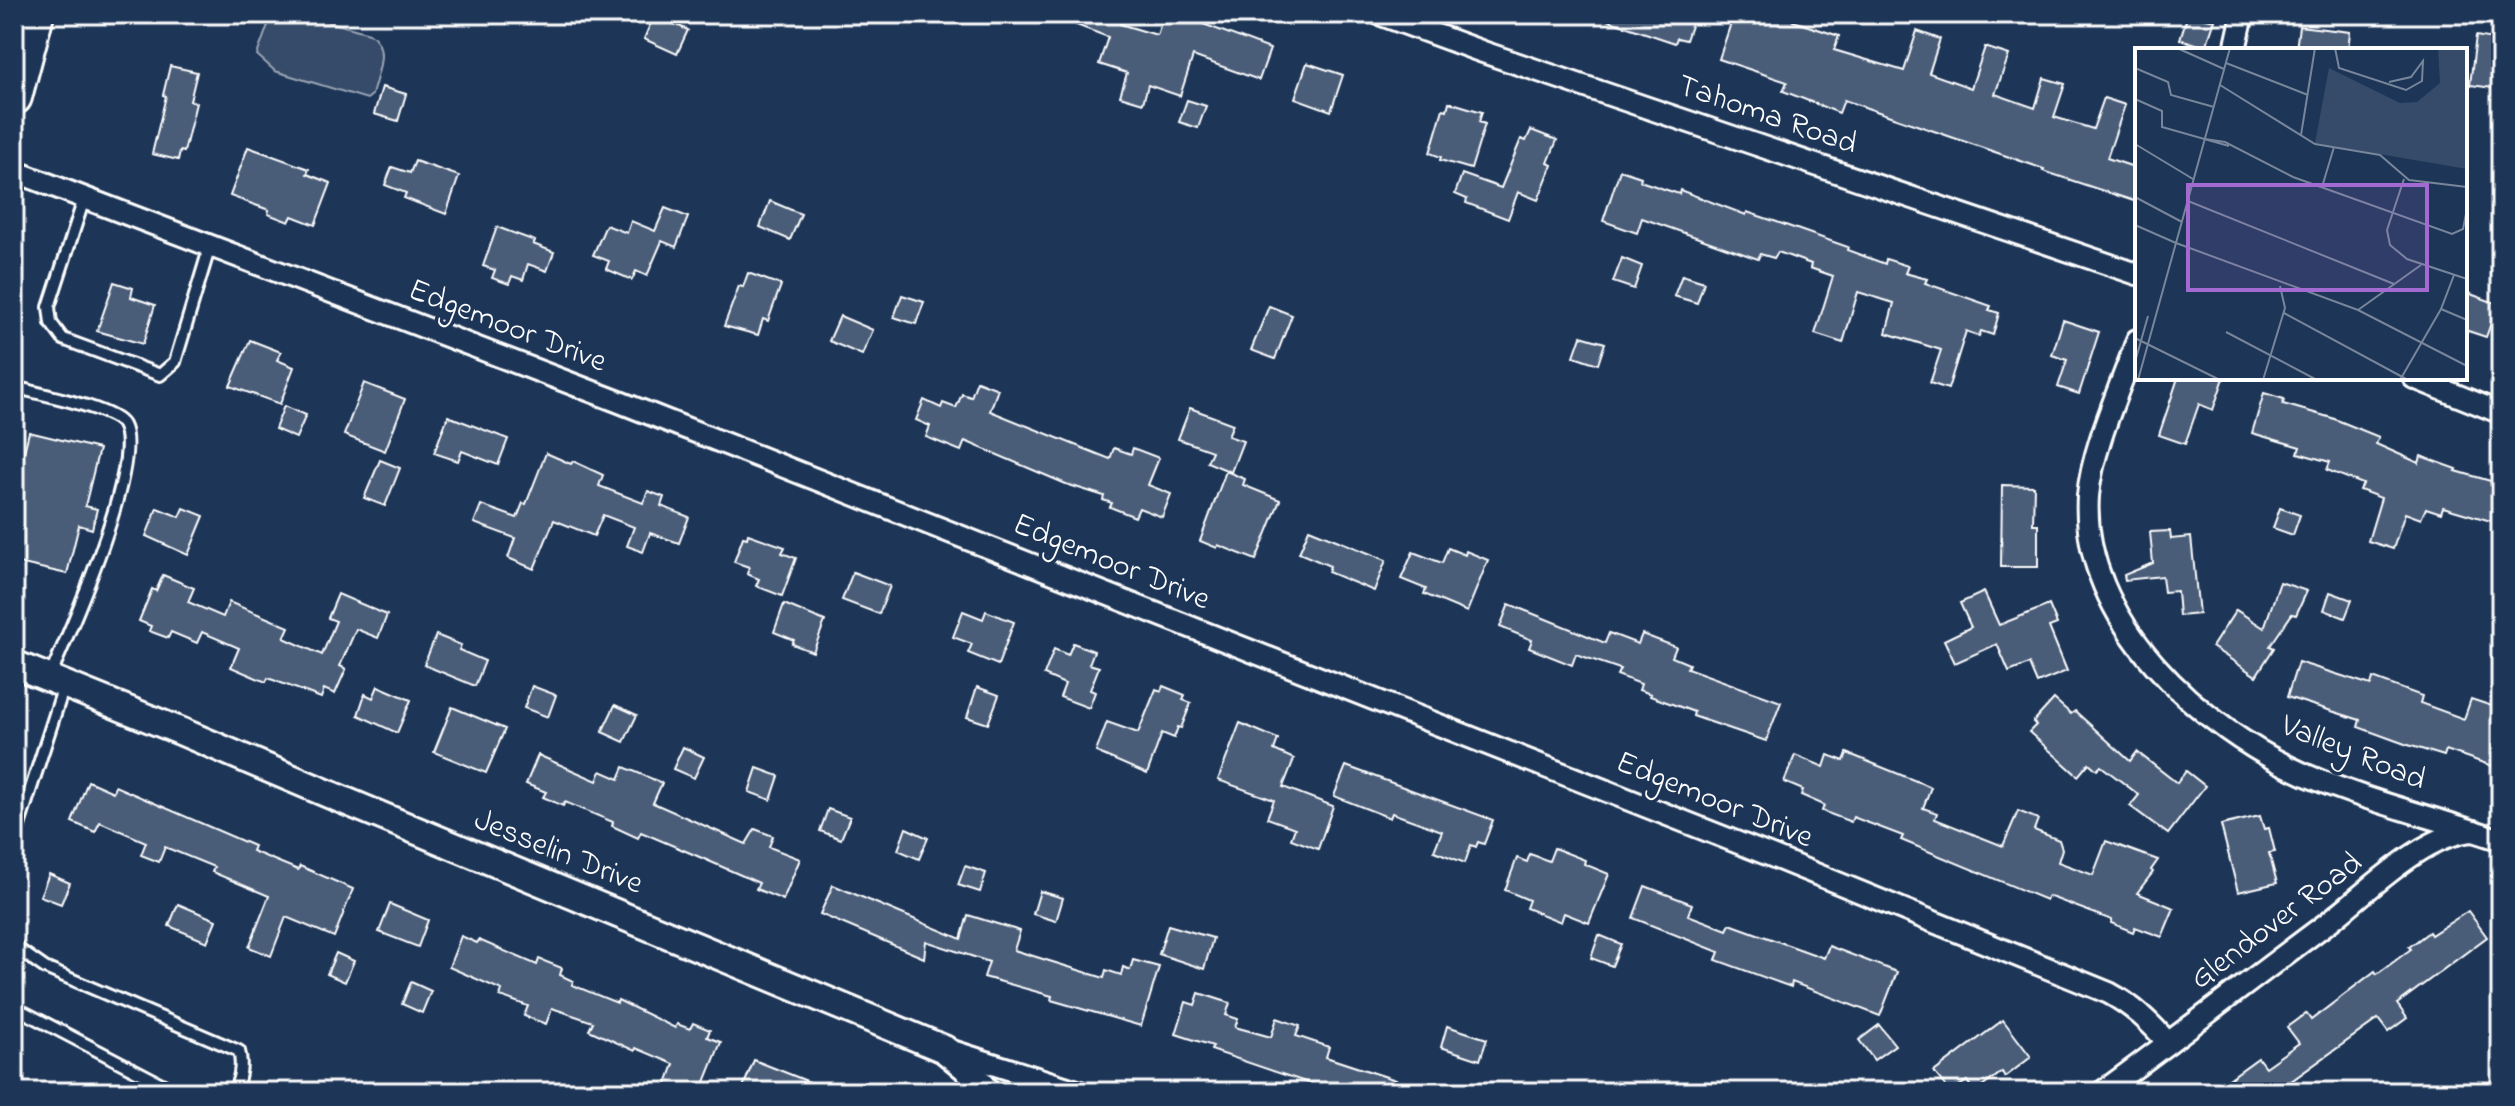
<svg xmlns="http://www.w3.org/2000/svg" width="2515" height="1106" viewBox="0 0 2515 1106" font-family="'Indie Flower',sans-serif">
  <style>
    .green { fill: #364b69; stroke: #9aa5b4; stroke-width: 2 }
    .building { fill: #4a5d79; stroke: #fff; stroke-width: 2 }
    .lines { fill: none; stroke-linecap: round; stroke-linejoin: round }
    .service-casing { stroke: #fff; stroke-width: 16 }
    .minor-casing { stroke: #fff; stroke-width: 26 }
    .tertiary-casing { stroke: #fff; stroke-width: 32 }
    .primary-casing { stroke: #fff; stroke-width: 40 }
    .service { stroke: #1d3557; stroke-width: 10 }
    .minor { stroke: #1d3557; stroke-width: 20 }
    .tertiary { stroke: #1d3557; stroke-width: 26 }
    .primary { stroke: #1d3557; stroke-width: 34 }
    .labels { text-anchor: middle; dominant-baseline: central; stroke-width: 7; stroke-linejoin: round; paint-order: stroke }
    .street-label { font-size: 32px; fill: #fff; stroke: #1d3557 }
    .inset-road { fill: none; stroke: #77869a; stroke-width: 2 }
    .view { fill: #a36bd2; fill-opacity: 0.15; stroke: #a36bd2; stroke-width: 4 }
    .inset-edge { fill: none; stroke: #fff; stroke-width: 4 }
  </style>
  <rect width="100%" height="100%" fill="#1d3557"/>
  <filter id="ink" filterUnits="userSpaceOnUse"><feTurbulence type="fractalNoise" baseFrequency=".0125" numOctaves="2"/><feDisplacementMap in="SourceGraphic" scale="16" xChannelSelector="R" yChannelSelector="G"/><feConvolveMatrix kernelMatrix="1 2 1 2 8 2 1 2 1" color-interpolation-filters="sRGB"/></filter>
  <g filter="url(#ink)">
    <!-- green -->
    <path class="green" d="M272 14H300L369 33C391 47 377 74 372 95L367 99 275 71 257 55Z"/>
    <!-- building -->
    <g class="building">
      <polygon points="1053,14 1124,14 1120,24 1157,35 1164,14 1191,14 1205,19 1203,24 1270,49 1259,80 1193,56 1180,96 1148,85 1143,103 1120,96 1127,73 1099,64 1108,37 1053,16"/>
      <polygon points="1598,14 1695,14 1686,40 1677,38 1675,43 1598,17"/>
      <polygon points="1734,14 1795,14 1793,21 1839,36 1834,50 1904,71 1917,31 1940,39 1929,73 1971,88 1985,47 2009,55 1995,94 2035,108 2044,78 2065,84 2054,117 2093,129 2104,98 2125,105 2107,158 2137,168 2137,202 2043,171 2044,169 1844,100 1839,113 1783,91 1787,82 1719,59"/>
      <polygon points="2188,14 2215,20 2206,47 2180,39"/>
      <polygon points="654,15 688,30 677,54 644,39"/>
      <polygon points="2299,26 2350,32 2348,50 2296,50"/>
      <polygon points="2476,36 2499,40 2497,52 2501,53 2501,89 2470,85"/>
      <polygon points="1307,63 1343,75 1331,111 1295,98"/>
      <polygon points="170,66 197,72 190,101 196,103 184,152 180,151 178,160 152,154 166,96 163,95"/>
      <polygon points="382,87 406,94 398,121 374,114"/>
      <polygon points="1187,100 1206,106 1198,128 1179,122"/>
      <polygon points="1449,102 1482,112 1479,122 1485,124 1471,169 1440,160 1441,157 1430,153 1443,109 1447,110"/>
      <polygon points="1531,130 1557,140 1548,163 1552,165 1538,200 1518,192 1508,219 1466,203 1467,199 1455,194 1462,174 1501,188 1521,139 1526,141"/>
      <polygon points="248,147 309,169 307,174 331,183 315,225 292,216 289,222 268,214 269,210 230,196"/>
      <polygon points="415,161 459,176 446,214 404,198 406,193 385,185 392,167 410,173"/>
      <polygon points="1620,170 1641,177 1640,181 1679,194 1680,190 1746,215 1747,212 1774,221 1848,247 1847,250 1885,264 1886,259 1908,266 1905,273 1927,279 1925,283 1991,306 1989,310 1999,313 1993,335 1981,331 1979,336 1966,331 1948,389 1930,383 1941,350 1886,333 1894,303 1858,292 1843,343 1815,334 1833,276 1810,268 1811,264 1778,252 1774,258 1760,254 1758,259 1642,218 1637,233 1603,221"/>
      <polygon points="770,201 801,214 790,240 760,227"/>
      <polygon points="665,208 688,217 676,247 662,241 647,276 636,271 632,280 606,269 609,261 593,255 606,225 627,233 631,221 655,231"/>
      <polygon points="497,227 535,241 533,244 554,252 547,271 528,264 523,280 512,276 509,284 492,278 495,270 483,266"/>
      <polygon points="1622,258 1642,266 1634,289 1613,282"/>
      <polygon points="748,273 781,285 768,321 763,319 758,335 724,326 739,286 743,287"/>
      <polygon points="1682,275 1704,282 1697,303 1674,296"/>
      <polygon points="114,282 133,288 131,297 155,305 143,344 97,331"/>
      <polygon points="2465,292 2498,304 2486,337 2465,330"/>
      <polygon points="902,295 924,302 916,324 894,317"/>
      <polygon points="1269,306 1292,315 1275,359 1251,350"/>
      <polygon points="840,316 873,330 862,355 829,341"/>
      <polygon points="2063,320 2099,332 2079,394 2058,387 2067,360 2052,355"/>
      <polygon points="1581,336 1605,343 1598,364 1574,356"/>
      <polygon points="250,340 281,352 277,360 294,367 280,404 230,386"/>
      <polygon points="2178,378 2224,378 2213,410 2199,404 2185,444 2159,435"/>
      <polygon points="977,381 998,389 990,411 1110,459 1114,448 1131,454 1133,448 1159,458 1148,485 1171,494 1162,517 1139,508 1135,517 1110,507 1112,503 1103,500 1104,496 1066,484 965,441 961,451 926,437 930,426 916,420 924,400 941,408 943,403 956,408 962,394 971,397"/>
      <polygon points="364,383 405,399 385,451 344,435"/>
      <polygon points="2264,393 2284,399 2283,404 2332,418 2379,437 2376,444 2419,463 2421,456 2457,469 2456,471 2501,484 2501,524 2443,507 2441,513 2426,508 2421,519 2405,513 2393,549 2368,541 2381,498 2360,490 2363,484 2327,470 2330,462 2298,453 2300,447 2252,433"/>
      <polygon points="284,406 306,415 296,438 275,429"/>
      <polygon points="1190,408 1233,424 1228,436 1243,441 1231,472 1207,462 1212,451 1178,439"/>
      <polygon points="448,416 508,439 498,465 462,451 458,461 434,453"/>
      <polygon points="29,432 99,449 85,506 97,509 92,529 79,525 67,574 14,562 14,475 18,476"/>
      <polygon points="546,453 571,464 573,461 603,475 599,486 643,503 648,491 664,497 661,506 689,517 679,543 650,533 643,552 627,546 634,527 603,515 594,536 554,520 534,569 508,558 515,538 474,523 481,505 517,518 523,503 526,504"/>
      <polygon points="380,460 400,468 385,506 364,498"/>
      <polygon points="1226,471 1245,479 1243,485 1280,500 1256,560 1218,545 1217,548 1200,541"/>
      <polygon points="2002,485 2034,486 2033,524 2038,524 2038,567 2001,567"/>
      <polygon points="157,508 180,517 184,508 204,516 188,555 146,536"/>
      <polygon points="2280,508 2300,515 2293,535 2273,528"/>
      <polygon points="1309,529 1386,560 1374,591 1328,572 1330,566 1299,553"/>
      <polygon points="2170,531 2171,539 2191,537 2199,614 2179,616 2177,591 2164,592 2162,576 2125,580 2124,575 2153,563 2150,532"/>
      <polygon points="748,534 785,547 782,553 796,558 782,596 756,586 759,579 747,574 749,567 734,562 743,537 747,538"/>
      <polygon points="1448,548 1465,555 1466,551 1488,560 1467,612 1424,594 1426,589 1401,579 1413,552 1442,563"/>
      <polygon points="853,572 890,586 879,614 842,600"/>
      <polygon points="163,575 194,588 188,602 223,617 229,602 289,627 284,638 322,655 336,621 328,618 338,594 387,615 378,638 356,629 340,666 346,669 335,694 324,689 321,698 268,678 266,682 231,667 239,648 202,632 197,643 171,632 168,638 149,631 151,626 139,621 152,589 156,591"/>
      <polygon points="2280,582 2307,591 2296,615 2292,614 2270,646 2274,648 2256,676 2212,647 2236,610 2264,628"/>
      <polygon points="1984,592 1999,625 2049,605 2057,624 2049,627 2067,671 2037,683 2029,664 2009,672 1997,644 1955,663 1944,640 1971,627 1960,603"/>
      <polygon points="2330,592 2352,600 2345,618 2324,610"/>
      <polygon points="784,604 825,621 813,652 792,644 794,640 774,632"/>
      <polygon points="1509,604 1605,643 1609,633 1638,644 1642,634 1676,647 1672,657 1689,664 1687,668 1781,702 1766,741 1693,716 1694,712 1650,696 1651,694 1639,690 1641,684 1617,675 1620,669 1576,654 1572,665 1529,648 1532,640 1500,627"/>
      <polygon points="963,611 983,619 986,611 1014,622 998,665 968,653 972,644 953,637"/>
      <polygon points="436,635 461,645 459,650 485,661 475,686 424,665"/>
      <polygon points="1073,643 1094,651 1089,664 1099,667 1090,690 1095,692 1089,708 1060,697 1065,684 1044,675 1054,649 1068,655"/>
      <polygon points="2298,662 2371,685 2373,678 2422,696 2420,703 2464,719 2471,699 2501,709 2501,769 2446,750 2444,756 2405,744 2358,727 2360,720 2287,697"/>
      <polygon points="378,686 411,700 397,733 358,715 365,694 373,698"/>
      <polygon points="532,686 556,695 548,717 524,708"/>
      <polygon points="1163,686 1185,695 1183,700 1191,703 1181,728 1178,727 1174,738 1162,733 1147,774 1096,752 1107,722 1138,733 1156,689 1161,691"/>
      <polygon points="977,687 999,695 988,724 967,717"/>
      <polygon points="2054,699 2071,714 2075,711 2130,761 2137,752 2177,783 2186,771 2205,786 2168,834 2130,806 2139,795 2101,766 2097,770 2089,763 2078,776 2029,732 2036,725 2033,722"/>
      <polygon points="615,705 637,715 624,742 602,732"/>
      <polygon points="452,707 505,729 486,773 434,752"/>
      <polygon points="1240,723 1278,739 1274,750 1294,759 1283,787 1333,806 1318,849 1291,839 1295,828 1267,818 1274,800 1218,780"/>
      <polygon points="683,747 704,757 694,778 673,769"/>
      <polygon points="1847,753 1931,787 1923,808 1937,813 1935,819 2003,846 2018,811 2038,819 2034,830 2059,840 2062,849 2058,862 2093,875 2106,841 2158,860 2151,870 2153,872 2137,893 2174,908 2162,937 2135,927 2133,932 2111,923 2112,920 2048,896 2046,900 1901,840 1903,836 1853,817 1851,822 1822,811 1824,805 1801,795 1803,790 1784,782 1795,755 1824,767 1828,755 1844,761"/>
      <polygon points="538,755 597,781 601,771 619,779 624,767 662,783 653,803 746,844 755,829 773,836 769,847 800,859 783,900 756,889 759,883 695,855 641,832 638,838 612,826 613,822 565,802 563,806 543,797 546,792 526,784"/>
      <polygon points="1346,766 1493,820 1484,844 1478,842 1476,847 1471,845 1465,863 1434,851 1442,831 1392,813 1390,818 1334,796"/>
      <polygon points="757,768 779,776 771,800 749,792"/>
      <polygon points="88,781 113,792 115,786 254,846 252,851 298,870 300,866 353,889 334,937 286,917 271,956 249,947 269,896 212,872 214,867 165,847 159,862 141,855 146,842 100,822 95,832 72,822"/>
      <polygon points="828,809 850,817 841,839 820,831"/>
      <polygon points="2260,816 2264,829 2269,828 2275,852 2269,853 2277,883 2238,892 2221,825"/>
      <polygon points="906,828 928,838 919,859 898,850"/>
      <polygon points="1554,848 1585,860 1584,864 1609,874 1589,923 1564,913 1561,922 1526,908 1529,900 1505,890 1517,858 1527,862 1530,854 1549,861"/>
      <polygon points="965,866 986,873 980,892 958,885"/>
      <polygon points="49,874 70,883 61,904 40,896"/>
      <polygon points="833,885 961,939 968,915 1020,931 1014,950 1104,978 1106,970 1121,975 1123,967 1130,970 1133,960 1159,967 1141,1026 1051,1000 1052,996 984,977 989,962 926,941 924,958 820,914"/>
      <polygon points="1645,886 1692,904 1688,915 1727,930 1730,924 1824,958 1829,946 1897,972 1880,1016 1792,982 1791,987 1716,960 1719,952 1633,918"/>
      <polygon points="1040,891 1063,898 1056,921 1033,914"/>
      <polygon points="178,904 216,920 207,942 169,926"/>
      <polygon points="390,904 428,920 418,947 379,932"/>
      <polygon points="2468,911 2487,937 2397,1004 2407,1018 2388,1032 2378,1019 2276,1092 2211,1092 2258,1058 2265,1067 2299,1043 2287,1027 2306,1013 2311,1020 2375,971 2377,974 2411,949 2409,947 2429,932 2431,935"/>
      <polygon points="1168,925 1213,938 1204,969 1159,954"/>
      <polygon points="1599,935 1621,944 1612,966 1591,958"/>
      <polygon points="461,936 477,943 479,940 537,965 539,959 562,968 560,975 573,981 572,985 617,1003 618,1000 675,1028 677,1024 690,1029 693,1023 710,1030 707,1037 721,1042 701,1092 664,1092 674,1064 636,1048 635,1051 589,1030 593,1022 552,1008 546,1024 524,1016 528,1006 500,996 502,990 449,967"/>
      <polygon points="336,953 354,961 345,982 327,974"/>
      <polygon points="411,982 431,991 422,1013 402,1004"/>
      <polygon points="1199,993 1230,1003 1226,1015 1238,1019 1235,1027 1271,1037 1277,1018 1300,1026 1296,1036 1329,1047 1326,1057 1420,1088 1419,1092 1335,1092 1211,1050 1213,1046 1176,1034 1186,1002 1195,1005"/>
      <polygon points="2003,1020 2031,1057 2005,1077 2002,1072 1978,1090 1973,1090 1967,1081 1950,1092 1934,1072"/>
      <polygon points="1879,1025 1895,1045 1874,1060 1859,1040"/>
      <polygon points="1447,1026 1487,1039 1480,1060 1441,1047"/>
      <polygon points="754,1060 832,1091 832,1092 741,1092"/>
    </g>
    <g class="lines">
      <defs>
        <g id="service">
          <polyline points="84,199 49,307 51,323 63,339 160,375 175,362 210,246"/>
          <path d="M14 387C35 393 114 408 123 425 144 464 69 633 50 676"/>
          <polyline points="14,841 64,686"/>
          <path d="M14 943 18 949 45 968 239 1051C243 1064 240 1081 233 1092"/>
          <polyline points="14,1004 16,1008 177,1092"/>
        </g>
        <g id="minor">
          <polyline points="1379,14 1483,52 2137,274"/>
          <polyline points="2235,50 2243,14"/>
          <path d="M14 171 617 401 1769 855 2109 993C2133 1006 2150 1022 2168 1043"/>
          <path d="M2137 340C2121 386 2092 448 2088 496 2080 620 2201 729 2306 775 2369 802 2437 818 2501 840"/>
          <polyline points="2414,378 2501,413"/>
          <polyline points="952,1051 1080,1092"/>
          <path d="M2102 1092C2176 1038 2248 982 2322 927 2363 897 2422 833 2474 831"/>
        </g>
        <polyline id="tertiary" points="14,664 180,731 338,798 944,1049 966,1067 986,1092"/>
        <polyline id="primary" points="14,97 36,14"/>
      </defs>
      <!-- service casing -->
      <use href="#service" class="service-casing"/>
      <!-- minor casing -->
      <use href="#minor" class="minor-casing"/>
      <!-- tertiary casing -->
      <use href="#tertiary" class="tertiary-casing"/>
      <!-- primary casing -->
      <use href="#primary" class="primary-casing"/>
      <!-- service -->
      <use href="#service" class="service"/>
      <!-- minor -->
      <use href="#minor" class="minor"/>
      <!-- tertiary -->
      <use href="#tertiary" class="tertiary"/>
      <!-- primary -->
      <use href="#primary" class="primary"/>
    </g>
  </g>
  <g class="labels">
    <!-- street labels -->
    <g class="street-label">
      <text transform="translate(1767 116) rotate(19)">Tahoma Road</text>
      <text transform="translate(507 327) rotate(21)">Edgemoor Drive</text>
      <text transform="translate(1111 563) rotate(22)">Edgemoor Drive</text>
      <text transform="translate(2353 754) rotate(22)">Valley Road</text>
      <text transform="translate(1714 801) rotate(22)">Edgemoor Drive</text>
      <text transform="translate(558 853) rotate(22)">Jesselin Drive</text>
      <text transform="translate(2277 922) rotate(-37)">Glendover Road</text>
    </g>
  </g>
  <!-- overview -->
  <g transform="translate(2135 48)">
    <rect width="332" height="332" fill="#1d3557"/>
    <path d="M303 0H332V121L180 95 194 20 265 55 282 54 305 35Z" fill="#364b69"/>
    <path class="inset-road" d="M42 0 89 21M200 0 204 20 271 42 287 33 288 13 276 29 254 34M91 15 173 47M0 20 33 34 36 47 79 59M85 37 180 96 245 107 274 132 332 139M0 51 27 63V79L94 98M166 87 180 0M70 91 90 94 158 129 317 186 328 181 332 161M0 96 58 131M269 131 252 182 255 197 272 211 332 231M187 139 199 99M0 149 47 174M53 153 259 236M0 177 41 195M41 195 223 262 332 318M306 261 332 272M223 262 286 217M149 265 273 332M91 284 182 332M0 290 85 332M0 314 13 268M3 332 95 0M128 332 150 260 145 238M265 332 306 261 319 227"/>
    <path class="view" d="M53 137H292V242H53Z"/>
    <rect width="332" height="332" class="inset-edge"/>
  </g>
  <!-- margin -->
  <rect width="2515" height="1106" fill="none" stroke="#1d3557" stroke-width="48"/>
  <rect x="24" y="24" width="2467" height="1058" fill="none" stroke="#fff" stroke-width="3" filter="url(#ink)"/>
</svg>
